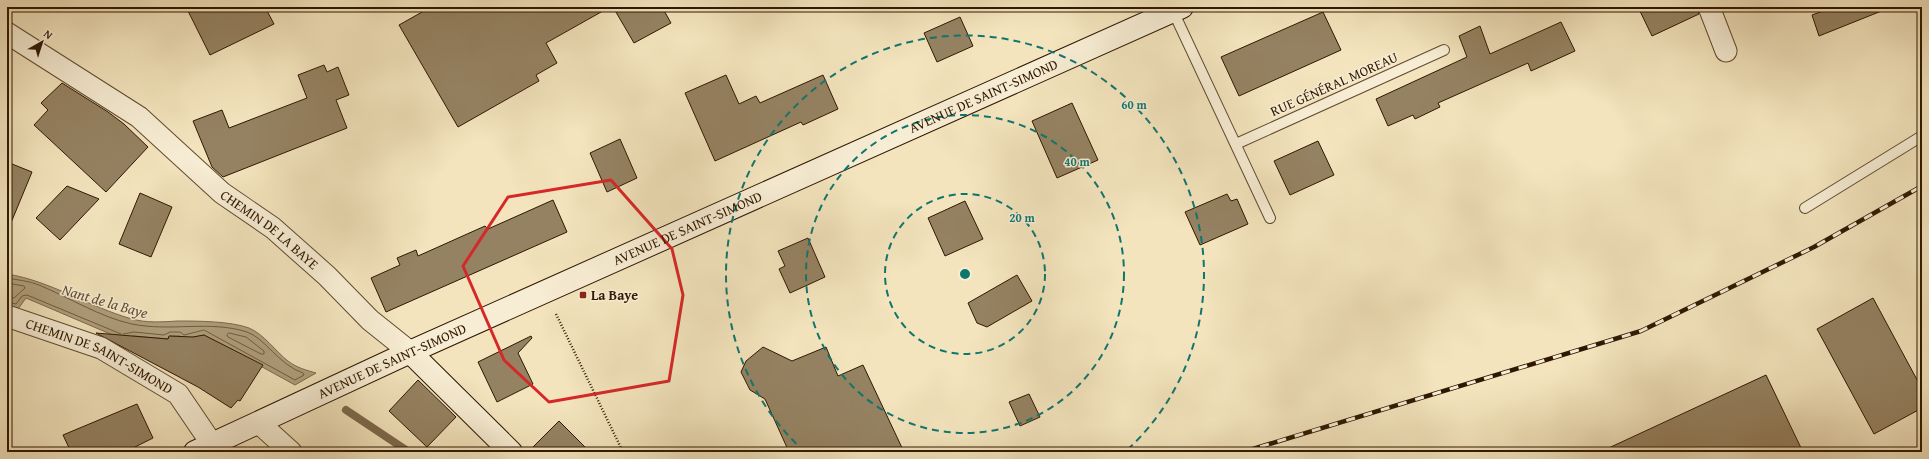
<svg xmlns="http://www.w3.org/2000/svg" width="1929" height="459" viewBox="0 0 1929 459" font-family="'Gentium Book Plus',serif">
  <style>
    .water { fill: #b09f7d; stroke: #7c694b }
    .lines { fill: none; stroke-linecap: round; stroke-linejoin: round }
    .shore { stroke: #705c3e; stroke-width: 1 }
    .stream { stroke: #7c694b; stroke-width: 8 }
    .building { fill: #958262; stroke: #2f1800 }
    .lane-casing { stroke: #604b2f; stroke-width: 12 }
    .street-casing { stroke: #604b2f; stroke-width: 23 }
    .secondary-casing { stroke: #2f1800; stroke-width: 24 }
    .path { stroke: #2f1800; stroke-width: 2.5; stroke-dasharray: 1 2; stroke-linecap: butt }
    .lane { stroke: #f7edd4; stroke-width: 10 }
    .street { stroke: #f7edd4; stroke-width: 21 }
    .secondary { stroke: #f7edd4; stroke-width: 22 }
    .rail-casing { stroke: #2f1800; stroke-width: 4.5 }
    .rail { stroke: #f7edd4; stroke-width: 3; stroke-dasharray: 9; stroke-linecap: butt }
    .marked { fill: none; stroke: #d62828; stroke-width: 3; stroke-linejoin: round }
    .ring { fill: none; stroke: #0f766e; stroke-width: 2; stroke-dasharray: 7 5 }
    .poi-dot { fill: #8f2418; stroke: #f7edd4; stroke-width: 1.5 }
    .labels { text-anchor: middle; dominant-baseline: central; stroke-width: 3; stroke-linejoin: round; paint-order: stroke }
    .street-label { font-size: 14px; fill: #2f1800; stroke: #f7edd4 }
    .poi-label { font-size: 14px; font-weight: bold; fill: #2f1800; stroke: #f7edd4; text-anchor: start }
    .water-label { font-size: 15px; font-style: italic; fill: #634e32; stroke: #f7edd4 }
    .centre { fill: #0f766e; stroke: #f7edd4; stroke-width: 2 }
    .ring-label { font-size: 12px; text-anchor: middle; font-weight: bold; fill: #0f766e; stroke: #f7edd4; stroke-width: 3; stroke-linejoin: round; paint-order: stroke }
  </style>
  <rect width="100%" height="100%" fill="#f3e4bd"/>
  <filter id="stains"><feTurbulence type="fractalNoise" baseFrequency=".005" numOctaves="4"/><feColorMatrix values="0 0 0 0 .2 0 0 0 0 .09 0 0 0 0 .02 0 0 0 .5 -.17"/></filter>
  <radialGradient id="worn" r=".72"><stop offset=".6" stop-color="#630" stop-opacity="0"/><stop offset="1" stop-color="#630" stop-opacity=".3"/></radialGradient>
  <!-- water -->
  <path class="water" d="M7 274C51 281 89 307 132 319 146 323 162 322 177 321 197 321 230 321 249 328 264 334 276 352 288 361 297 368 306 370 316 373L295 385 204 335 180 340V336H170L168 339 134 336 122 339 26 298 18 309 7 306Z"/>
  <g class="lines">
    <!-- shore -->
    <g class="shore">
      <path d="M7 278C18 280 29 281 39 285 70 298 100 317 132 324 170 332 210 320 247 332 265 338 279 365 303 373L304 375 295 380 204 330 184 335 180 332H170L164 335 134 332 123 334"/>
      <polyline points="7,283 24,286 25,288 14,298 7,297"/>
      <polyline points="7,302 16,304 22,296 27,295 121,334"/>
      <polygon points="229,333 246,337 264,351 264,354 261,354 228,337 227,335"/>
    </g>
    <!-- stream -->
    <polyline class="stream" points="346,410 409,452"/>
  </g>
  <!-- building -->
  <g class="building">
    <polygon points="186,7 265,7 274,24 210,55"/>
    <polygon points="431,7 610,7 546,43 557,63 536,75 539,81 458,127 399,25"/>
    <polygon points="613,7 662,7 671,23 634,43"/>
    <polygon points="1638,7 1697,7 1699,14 1652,36"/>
    <polygon points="1834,7 1889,7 1889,8 1819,36 1812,15"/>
    <polygon points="1323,12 1341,50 1239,96 1221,57"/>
    <polygon points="960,17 973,46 937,62 924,33"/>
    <polygon points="1561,22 1575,51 1531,71 1528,63 1438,103 1440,107 1415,119 1413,115 1388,126 1376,99 1467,57 1459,36 1480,26 1490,54"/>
    <polygon points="324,65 327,72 338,67 349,95 336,100 347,128 223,177 212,167 193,121 222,110 229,128 307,98 298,75"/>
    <polygon points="726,75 739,104 756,96 760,103 823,75 838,109 803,125 801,122 715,161 685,93"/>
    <polygon points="62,83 108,112 124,124 148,147 106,192 34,125 48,110 41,103"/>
    <polygon points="1072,103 1098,160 1057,178 1032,121"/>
    <polygon points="620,139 637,178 607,192 590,153"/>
    <polygon points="1318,141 1334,175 1290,195 1274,161"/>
    <polygon points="7,162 32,172 8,230 7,230"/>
    <polygon points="67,186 99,199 60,240 36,218"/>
    <polygon points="140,193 172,207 151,257 119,244"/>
    <polygon points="1227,194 1231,201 1237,199 1248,224 1200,245 1185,212"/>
    <polygon points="553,200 567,232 386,312 371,278 400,265 397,258 416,250 418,256 485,226 488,229"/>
    <polygon points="965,201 983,239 945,256 928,218"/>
    <polygon points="808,238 825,277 790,293 779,269 785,266 778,251"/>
    <polygon points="1017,275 1032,301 987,327 977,323 968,303"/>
    <polygon points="1873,298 1922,389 1922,408 1874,434 1817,329"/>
    <polygon points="96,333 168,339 169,336 193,337 204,335 263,365 240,401 238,400 231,408 198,387"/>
    <polygon points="531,336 532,338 518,353 533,384 497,402 478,362"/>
    <polygon points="763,347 792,361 826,347 838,376 863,365 904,452 789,452 765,399 750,390 741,372 746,361"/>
    <polygon points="1766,375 1803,452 1600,452"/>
    <polygon points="418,380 456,417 427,447 389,411"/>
    <polygon points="1029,394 1040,417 1020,426 1009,402"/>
    <polygon points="137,404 153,438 125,452 71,452 63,435"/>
    <polygon points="559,421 590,452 528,452"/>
  </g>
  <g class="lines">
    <defs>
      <g id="lane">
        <polyline points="1173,11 1270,218"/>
        <polyline points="1236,144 1444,50"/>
        <polyline points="1805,208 1922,136"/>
      </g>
      <g id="street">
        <polyline points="1709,7 1726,51"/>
        <path id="s1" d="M7 33 139 117 222 193 273 228 327 276 370 320 410 352"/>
        <path id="s2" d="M7 316 101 348 178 394 212 444"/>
        <polyline points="259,423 291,452"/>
      </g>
      <g id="secondary">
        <polyline points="410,352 511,452"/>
        <path id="s3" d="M195 452 410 352 1182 7"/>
      </g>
    </defs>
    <!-- lane casing -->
    <use href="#lane" class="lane-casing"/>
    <!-- street casing -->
    <use href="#street" class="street-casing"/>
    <!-- secondary casing -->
    <use href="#secondary" class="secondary-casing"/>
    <!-- path -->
    <polyline class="path" points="556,314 623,452"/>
    <!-- lane -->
    <use href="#lane" class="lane"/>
    <!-- street -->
    <use href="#street" class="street"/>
    <!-- secondary -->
    <use href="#secondary" class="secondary"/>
    <defs>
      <polyline id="rail" points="1243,452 1641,331 1814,247 1922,186"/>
    </defs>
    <!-- rail casing -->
    <use href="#rail" class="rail-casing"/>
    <!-- rail -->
    <use href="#rail" class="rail"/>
  </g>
  <!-- marked area -->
  <path class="marked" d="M611 180 672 249 683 295 669 381 549 402 504 360 463 266 508 197Z"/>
  <!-- distance rings -->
  <g class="ring">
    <circle cx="965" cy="274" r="80"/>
    <circle cx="965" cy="274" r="159"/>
    <path d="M805 452A239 239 0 1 1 1125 452"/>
  </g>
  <!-- markers -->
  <rect class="poi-dot" x="579" y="291" width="8" height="8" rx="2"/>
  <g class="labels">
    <!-- street labels -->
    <g class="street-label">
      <text transform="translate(1334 84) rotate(-24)">RUE GÉNÉRAL MOREAU</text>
      <text stroke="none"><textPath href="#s3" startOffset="865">AVENUE DE SAINT-SIMOND</textPath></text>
      <text stroke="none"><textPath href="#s1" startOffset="329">CHEMIN DE LA BAYE</textPath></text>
      <text stroke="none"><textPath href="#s3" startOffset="541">AVENUE DE SAINT-SIMOND</textPath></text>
      <text stroke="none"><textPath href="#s2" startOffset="101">CHEMIN DE SAINT-SIMOND</textPath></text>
      <text stroke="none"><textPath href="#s3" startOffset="217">AVENUE DE SAINT-SIMOND</textPath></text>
    </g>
    <!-- poi labels -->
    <g class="poi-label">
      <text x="591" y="295">La Baye</text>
    </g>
    <!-- water labels -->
    <g class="water-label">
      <text transform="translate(105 301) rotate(16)">Nant de la Baye</text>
    </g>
  </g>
  <circle cx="965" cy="274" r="6" class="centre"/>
  <g class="ring-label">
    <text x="1134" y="109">60 m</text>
    <text x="1077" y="166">40 m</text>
    <text x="1022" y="222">20 m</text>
  </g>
  <!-- margin -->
  <rect width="1929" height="459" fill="none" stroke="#f3e4bd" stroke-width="24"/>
  <rect x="8" y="8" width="1913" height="443" fill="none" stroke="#2f1800" stroke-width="2"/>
  <rect x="12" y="12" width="1905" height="435" fill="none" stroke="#2f1800"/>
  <!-- north arrow -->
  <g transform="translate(42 42) rotate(39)" stroke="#f7edd4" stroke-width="3" paint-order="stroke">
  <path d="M0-3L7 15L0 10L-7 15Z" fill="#2f1800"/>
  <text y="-6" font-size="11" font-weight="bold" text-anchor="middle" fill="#2f1800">N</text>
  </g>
  <rect width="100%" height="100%" filter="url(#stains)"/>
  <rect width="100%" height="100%" fill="url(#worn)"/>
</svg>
